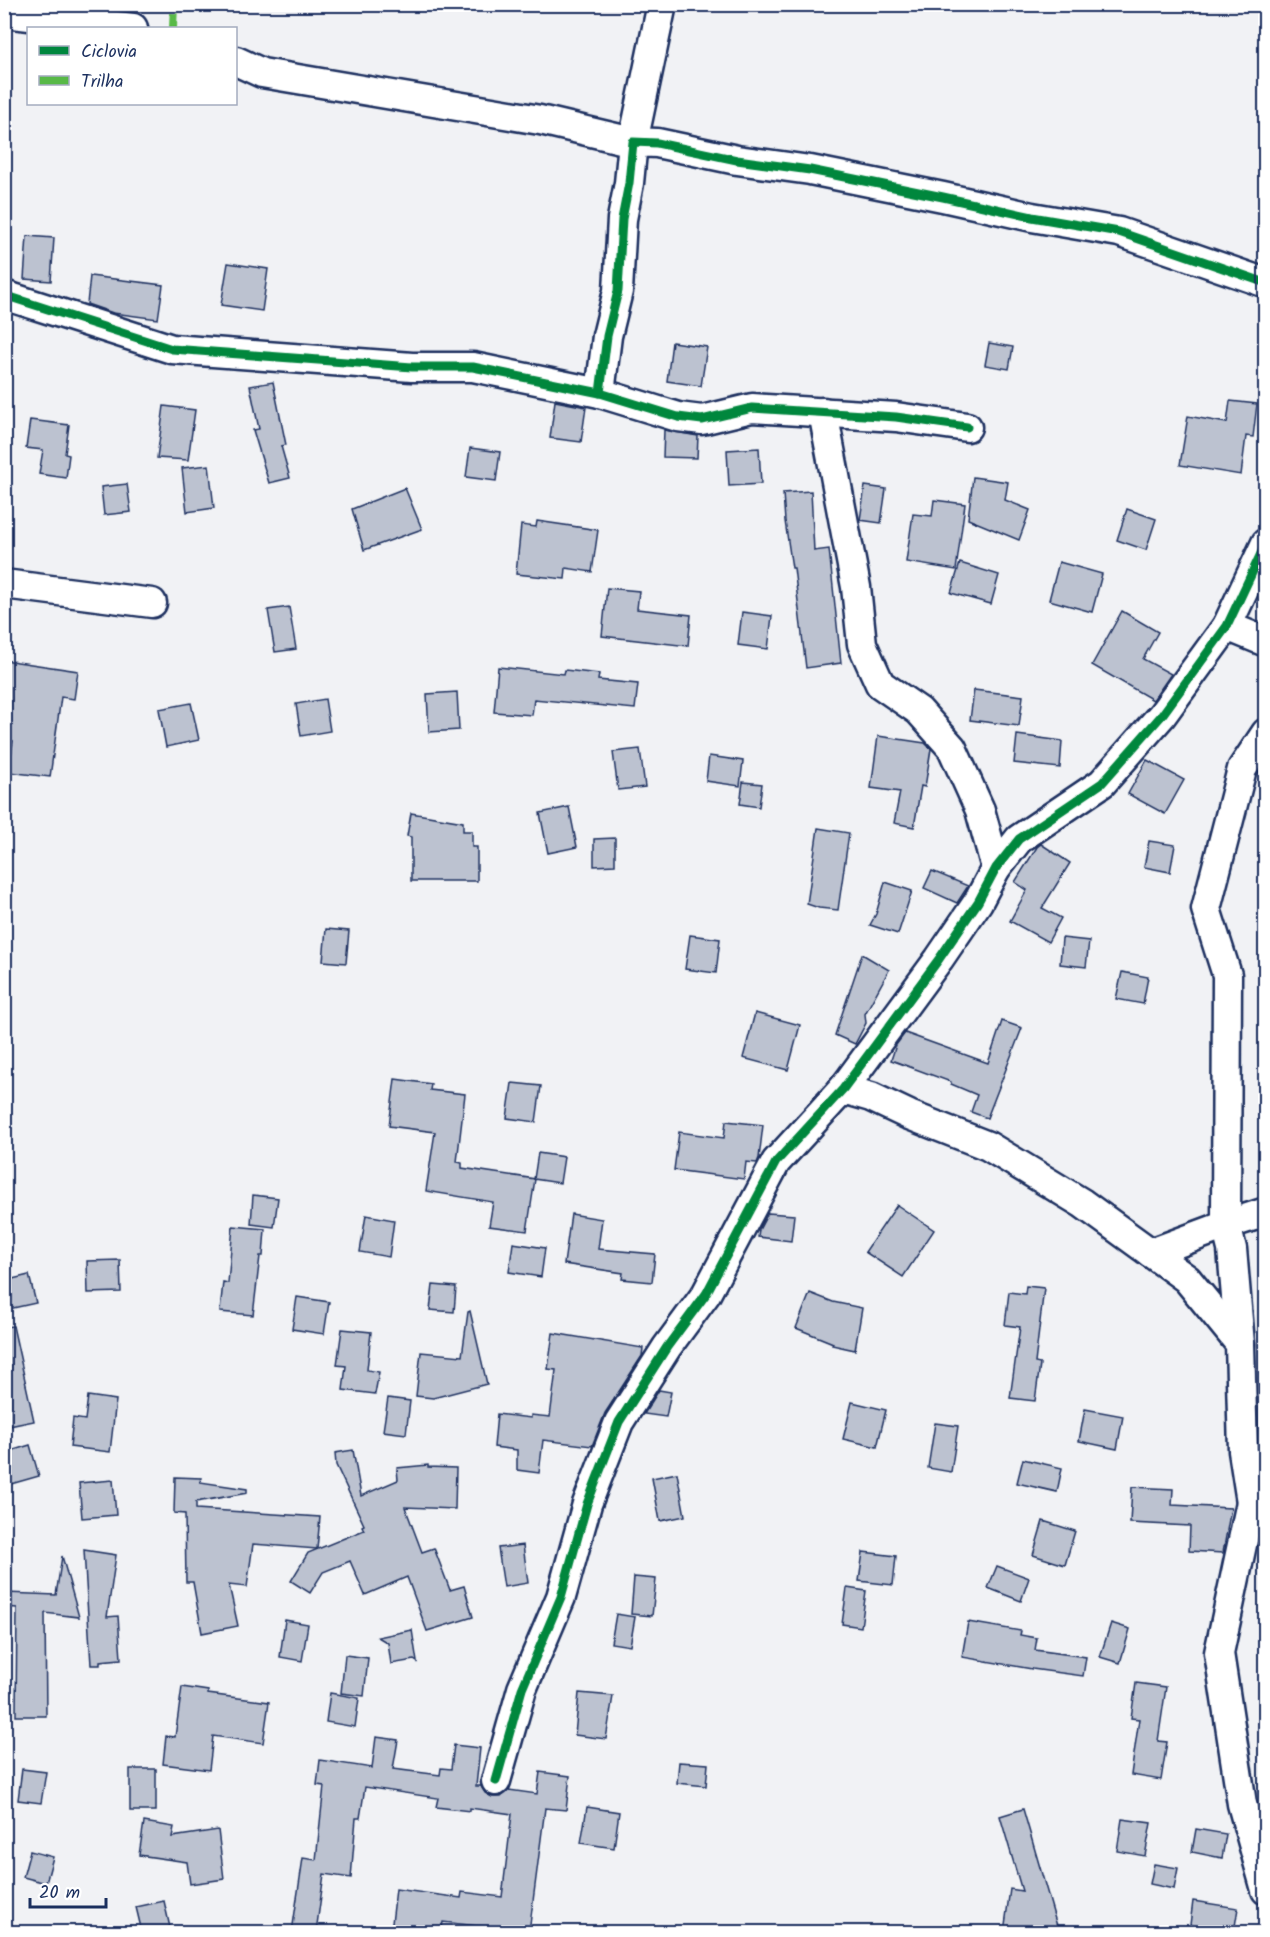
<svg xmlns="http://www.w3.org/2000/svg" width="1270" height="1937" viewBox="0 0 1270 1937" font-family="Kalam,sans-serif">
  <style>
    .building { fill: #bcc2d0; stroke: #1b2f5e; stroke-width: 1.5 }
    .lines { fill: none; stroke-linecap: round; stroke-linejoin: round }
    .minor-casing { stroke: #1b2f5e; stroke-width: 33 }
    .minor { stroke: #fff; stroke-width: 28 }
    .quiet { stroke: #58b947; stroke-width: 8; stroke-dasharray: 15 8; stroke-linecap: butt }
    .cycleway-casing { stroke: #fff; stroke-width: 13 }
    .cycleway { stroke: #00873e; stroke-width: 9 }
  </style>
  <rect width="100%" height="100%" fill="#f1f2f5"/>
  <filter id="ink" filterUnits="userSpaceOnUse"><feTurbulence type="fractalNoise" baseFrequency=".0167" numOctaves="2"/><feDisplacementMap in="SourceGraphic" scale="12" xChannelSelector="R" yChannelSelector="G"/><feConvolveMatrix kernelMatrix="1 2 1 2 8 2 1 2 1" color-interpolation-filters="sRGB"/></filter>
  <g filter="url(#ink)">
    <!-- building -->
    <g class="building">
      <polygon points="27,236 54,238 51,281 24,279"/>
      <polygon points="228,263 268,269 262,311 221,305"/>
      <polygon points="90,276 163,285 158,319 113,313 87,304"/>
      <polygon points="672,342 707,347 701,386 667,381"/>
      <polygon points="989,343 1013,347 1009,369 985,365"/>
      <polygon points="273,382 286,445 281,446 290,478 269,483 253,430 259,429 250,386"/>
      <polygon points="555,401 586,407 581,442 550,438"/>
      <polygon points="1230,401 1257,404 1253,437 1246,436 1241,475 1180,465 1188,416 1227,423"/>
      <polygon points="164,406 195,410 188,460 157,458"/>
      <polygon points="30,420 69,425 65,454 69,455 66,478 39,474 43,450 26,448"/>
      <polygon points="664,430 698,436 697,458 663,457"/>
      <polygon points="470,448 500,452 496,481 466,477"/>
      <polygon points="759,448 761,484 729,486 727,450"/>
      <polygon points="209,465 214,508 187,512 182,468"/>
      <polygon points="973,477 1008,482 1005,500 1030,510 1019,540 968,519"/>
      <polygon points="127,484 131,512 104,515 101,487"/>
      <polygon points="865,486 886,489 881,523 860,520"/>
      <polygon points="405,488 422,529 364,550 352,509"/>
      <polygon points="811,491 814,551 829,549 841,663 806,668 794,568 792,568 785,521 783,493"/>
      <polygon points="934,500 965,504 956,570 906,562 913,514 932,516"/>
      <polygon points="1127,509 1156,519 1146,550 1117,540"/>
      <polygon points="537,521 598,530 592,572 566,568 565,579 516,574 521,525 536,527"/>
      <polygon points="1059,562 1102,574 1092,612 1049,600"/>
      <polygon points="960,563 999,575 991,604 951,593"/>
      <polygon points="607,588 639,591 637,609 691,615 688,646 602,636"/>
      <polygon points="289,607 296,649 275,652 268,610"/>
      <polygon points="1122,611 1158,632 1143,659 1171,674 1153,700 1092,665"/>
      <polygon points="742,612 772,616 768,649 738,645"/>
      <polygon points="4,660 78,671 74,699 61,697 50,777 9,772 13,741 4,740"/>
      <polygon points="498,667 564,674 565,670 599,674 598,680 638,684 635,709 534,699 532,715 494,712"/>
      <polygon points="974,690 1023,696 1019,726 970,720"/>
      <polygon points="457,692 459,730 429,732 427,694"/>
      <polygon points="325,699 330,731 301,736 296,704"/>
      <polygon points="191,703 199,740 166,747 159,709"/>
      <polygon points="1017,735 1062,741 1060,768 1014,763"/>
      <polygon points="878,736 925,743 931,749 925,787 921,786 914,827 894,823 900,792 871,788"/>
      <polygon points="640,749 645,787 618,790 613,752"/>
      <polygon points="709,756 743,761 740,786 706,781"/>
      <polygon points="1147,760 1184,780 1165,814 1128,794"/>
      <polygon points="743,782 762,784 759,807 740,804"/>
      <polygon points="569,807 577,847 548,853 540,813"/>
      <polygon points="411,813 463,822 463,831 472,831 472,847 477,847 477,881 411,881 411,837 407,836"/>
      <polygon points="818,828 849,833 838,910 819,908 807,904"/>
      <polygon points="615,838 615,865 594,866 594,839"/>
      <polygon points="1149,841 1175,845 1170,872 1144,867"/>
      <polygon points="1041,844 1070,863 1042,908 1061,918 1048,942 1010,921 1027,890 1015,882 1037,847"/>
      <polygon points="932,871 968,886 957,903 924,888"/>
      <polygon points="885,882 912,891 898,934 870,925 876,914"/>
      <polygon points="326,929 349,931 346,963 323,961"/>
      <polygon points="690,935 720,939 716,973 685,969"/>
      <polygon points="1062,938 1089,941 1086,967 1060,964"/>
      <polygon points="862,954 889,970 865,1014 866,1023 855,1044 835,1035"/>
      <polygon points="1122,972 1148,977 1143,1004 1116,999"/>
      <polygon points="755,1013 800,1025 788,1070 743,1058"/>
      <polygon points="1002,1021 1022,1028 987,1118 971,1112 977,1095 951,1084 951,1082 891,1060 896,1045 905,1033 988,1063"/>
      <polygon points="395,1079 431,1084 430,1090 465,1094 457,1162 462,1163 462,1168 535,1179 527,1231 489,1226 493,1202 426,1191 435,1132 389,1126"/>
      <polygon points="512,1083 541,1086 536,1122 507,1118"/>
      <polygon points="726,1121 763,1125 759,1158 757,1163 746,1162 744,1179 674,1170 679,1132 724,1138"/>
      <polygon points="538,1153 564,1157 560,1183 534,1179"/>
      <polygon points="253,1195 278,1198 274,1227 251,1224"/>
      <polygon points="897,1205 934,1230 903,1277 865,1252"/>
      <polygon points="768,1213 794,1215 791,1241 758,1237 759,1230"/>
      <polygon points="571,1214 602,1219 598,1249 655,1254 652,1282 622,1279 623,1273 564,1264"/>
      <polygon points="366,1215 394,1220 389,1257 360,1252"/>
      <polygon points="233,1226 265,1229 263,1256 260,1256 253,1315 220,1312 223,1282 228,1283"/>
      <polygon points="513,1243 545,1248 541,1277 509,1272"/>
      <polygon points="120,1260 121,1292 88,1293 87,1261"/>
      <polygon points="29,1275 36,1303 4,1310 4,1281"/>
      <polygon points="433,1285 456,1287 454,1312 430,1310"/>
      <polygon points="1026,1286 1044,1288 1035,1363 1040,1364 1035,1401 1010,1398 1020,1327 1005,1325 1009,1292 1025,1294"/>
      <polygon points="810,1293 833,1302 862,1308 855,1350 832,1345 833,1343 796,1328"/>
      <polygon points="297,1297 329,1302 324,1334 292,1329"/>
      <polygon points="470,1311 487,1384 433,1398 416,1396 421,1352 462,1356 468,1312"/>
      <polygon points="13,1326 34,1421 9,1426 4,1399 4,1327"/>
      <polygon points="342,1329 371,1332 367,1370 379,1372 375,1394 343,1390 346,1366 337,1365"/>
      <polygon points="553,1333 643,1348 642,1356 605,1413 592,1446 543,1440 539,1473 517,1470 517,1450 494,1447 497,1414 531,1418 531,1415 550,1417 556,1370 548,1369"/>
      <polygon points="659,1390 671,1392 666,1417 644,1414"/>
      <polygon points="88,1396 116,1400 110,1452 70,1447 73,1418 85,1420"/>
      <polygon points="388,1398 410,1401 406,1434 383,1431"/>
      <polygon points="852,1402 886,1410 877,1447 843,1439"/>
      <polygon points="1085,1409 1123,1416 1117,1449 1079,1441"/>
      <polygon points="935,1423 958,1426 951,1472 928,1468"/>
      <polygon points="30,1445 39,1476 4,1486 4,1453"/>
      <polygon points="353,1450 361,1496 398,1480 397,1468 428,1465 428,1467 456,1468 455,1509 405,1507 422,1552 434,1548 450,1590 464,1586 473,1617 427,1631 407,1577 365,1595 350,1561 323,1572 310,1593 291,1581 308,1553 364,1530 362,1526 364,1525 336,1465 335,1453"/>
      <polygon points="1023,1459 1062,1468 1057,1492 1017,1483"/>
      <polygon points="677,1473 685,1516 660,1521 652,1478"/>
      <polygon points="175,1477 201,1478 200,1482 247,1489 247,1493 196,1502 196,1509 320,1517 317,1549 253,1544 247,1587 229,1585 238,1626 202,1633 193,1582 186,1582 185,1514 174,1513"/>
      <polygon points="113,1480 116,1515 82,1518 79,1483"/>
      <polygon points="1132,1487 1173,1489 1172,1505 1231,1508 1223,1553 1189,1551 1190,1526 1130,1523"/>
      <polygon points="1043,1521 1075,1531 1065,1565 1033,1555"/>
      <polygon points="523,1545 528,1583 504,1587 498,1548"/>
      <polygon points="84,1550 116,1555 107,1617 118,1616 121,1659 100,1661 100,1665 91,1665"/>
      <polygon points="863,1552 896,1556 893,1585 859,1581"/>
      <polygon points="62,1556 79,1617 45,1613 46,1716 16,1716 17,1608 5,1607 6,1593 56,1595"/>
      <polygon points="997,1566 1029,1578 1021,1601 988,1588"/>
      <polygon points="634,1577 656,1579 652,1616 631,1614"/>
      <polygon points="847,1588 866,1591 861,1627 842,1624"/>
      <polygon points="616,1614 635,1617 630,1646 611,1643"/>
      <polygon points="285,1620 308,1624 302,1661 280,1657"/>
      <polygon points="968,1622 1021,1631 1020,1635 1037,1638 1035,1650 1086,1657 1083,1676 1032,1669 962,1657"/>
      <polygon points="1111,1623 1130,1629 1120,1663 1100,1657"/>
      <polygon points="412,1630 417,1662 414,1660 391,1664 388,1643 378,1637"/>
      <polygon points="345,1655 368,1658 364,1696 341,1693"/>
      <polygon points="1136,1683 1166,1687 1158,1741 1167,1742 1161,1780 1131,1775 1139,1719 1131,1718"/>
      <polygon points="182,1687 208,1691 208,1694 269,1702 263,1743 213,1736 209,1770 163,1764 166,1736 175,1737"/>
      <polygon points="330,1693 359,1698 355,1727 326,1722"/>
      <polygon points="579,1693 613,1696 606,1739 575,1735"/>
      <polygon points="376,1737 398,1740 393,1769 440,1775 441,1768 451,1769 454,1745 480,1748 476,1786 481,1786 485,1793 492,1797 501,1797 509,1790 537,1794 540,1772 570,1776 566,1810 545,1808 529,1932 443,1922 441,1932 391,1932 396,1889 461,1898 462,1892 502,1897 512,1814 470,1808 470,1811 436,1807 438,1798 365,1787 360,1818 356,1818 351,1878 324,1874 316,1932 292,1932 303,1858 316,1860 324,1786 317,1785 320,1760 372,1768"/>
      <polygon points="679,1762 708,1764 706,1786 677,1783"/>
      <polygon points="22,1769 46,1772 41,1803 18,1800"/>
      <rect x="130" y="1769" width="26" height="42"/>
      <polygon points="587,1807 619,1812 614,1848 581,1843"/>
      <polygon points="1023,1809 1054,1916 1059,1932 1004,1932 1010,1889 1022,1891 1000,1816"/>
      <polygon points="1122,1819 1151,1823 1145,1856 1117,1851"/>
      <polygon points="144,1822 174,1827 172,1837 218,1830 224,1879 190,1884 187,1862 139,1855"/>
      <polygon points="1196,1829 1226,1834 1222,1858 1192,1852"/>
      <polygon points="30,1851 53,1857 46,1883 23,1877"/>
      <polygon points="1154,1864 1178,1868 1174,1889 1150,1884"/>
      <polygon points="164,1901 171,1932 142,1932 136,1907"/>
      <polygon points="1193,1901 1238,1908 1234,1932 1190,1925"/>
    </g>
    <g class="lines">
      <defs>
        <g id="minor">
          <polyline points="4,13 133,28"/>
          <polyline points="236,61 262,73 540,120 633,142 662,4"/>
          <polyline points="4,295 172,349 412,367 473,367 600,393 678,417 702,420 752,408 896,417 967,427"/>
          <polyline points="600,393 607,336 618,291 622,219 629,183 633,142 657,143 737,160 810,170 943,197 1032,217 1119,232 1266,283"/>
          <polyline points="823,412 856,587 862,644 880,684 919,711 952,748 980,810 996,868"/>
          <polyline points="4,584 152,603"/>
          <polyline points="1227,626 1266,642"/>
          <polyline points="1266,733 1242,769 1206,909 1227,975 1226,1225 1266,1212"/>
          <polyline points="843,1089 871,1097 909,1115 988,1146 1082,1203 1187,1279 1240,1344 1243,1451 1251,1502 1266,1507"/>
          <polyline points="1151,1253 1226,1225 1232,1249 1240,1344"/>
          <polyline points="1251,1502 1219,1653 1242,1804 1266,1890"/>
          <polyline points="496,1781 522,1689 561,1597 587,1504 619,1422 667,1347 706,1294 776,1162 843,1089 939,959 978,902 996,868 1019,839 1102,783 1162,715 1227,626 1266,543"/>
        </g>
      </defs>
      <!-- minor casing -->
      <use href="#minor" class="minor-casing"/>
      <!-- minor -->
      <use href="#minor" class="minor"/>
      <!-- quiet -->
      <polyline class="quiet" points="173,28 174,4"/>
      <defs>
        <g id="cycleway">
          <polyline points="4,295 172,349 412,367 473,367 600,393 678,417 702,420 752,408 896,417 967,427"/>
          <polyline points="600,393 607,336 618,291 622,219 629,183 633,142 657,143 737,160 810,170 943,197 1032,217 1119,232 1266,283"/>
          <polyline points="496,1781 522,1689 561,1597 587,1504 619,1422 667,1347 706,1294 776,1162 843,1089 939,959 978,902 996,868 1019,839 1102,783 1162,715 1227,626 1266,543"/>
        </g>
      </defs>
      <!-- cycleway casing -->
      <use href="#cycleway" class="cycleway-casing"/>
      <!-- cycleway -->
      <use href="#cycleway" class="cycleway"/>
    </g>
  </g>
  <!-- margin -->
  <rect width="1270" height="1937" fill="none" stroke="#fff" stroke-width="24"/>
  <rect x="12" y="12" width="1246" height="1913" fill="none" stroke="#1b2f5e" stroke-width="2" filter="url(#ink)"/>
  <!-- legend -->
  <rect x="27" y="27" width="210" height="78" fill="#ffffff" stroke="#a4acbf" stroke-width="1.5"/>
  <rect x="39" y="46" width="30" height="9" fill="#00873e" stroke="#a4acbf" stroke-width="1.5"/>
  <text x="81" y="57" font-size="18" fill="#1b2f5e">Ciclovia</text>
  <rect x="39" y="76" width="30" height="9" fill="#58b947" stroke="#a4acbf" stroke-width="1.5"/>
  <text x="81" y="87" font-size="18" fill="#1b2f5e">Trilha</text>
  <!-- scale -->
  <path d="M30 1898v9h76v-9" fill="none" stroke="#1b2f5e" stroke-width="3"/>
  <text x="39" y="1898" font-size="18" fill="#1b2f5e" stroke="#ffffff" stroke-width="4.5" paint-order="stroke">20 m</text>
</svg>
